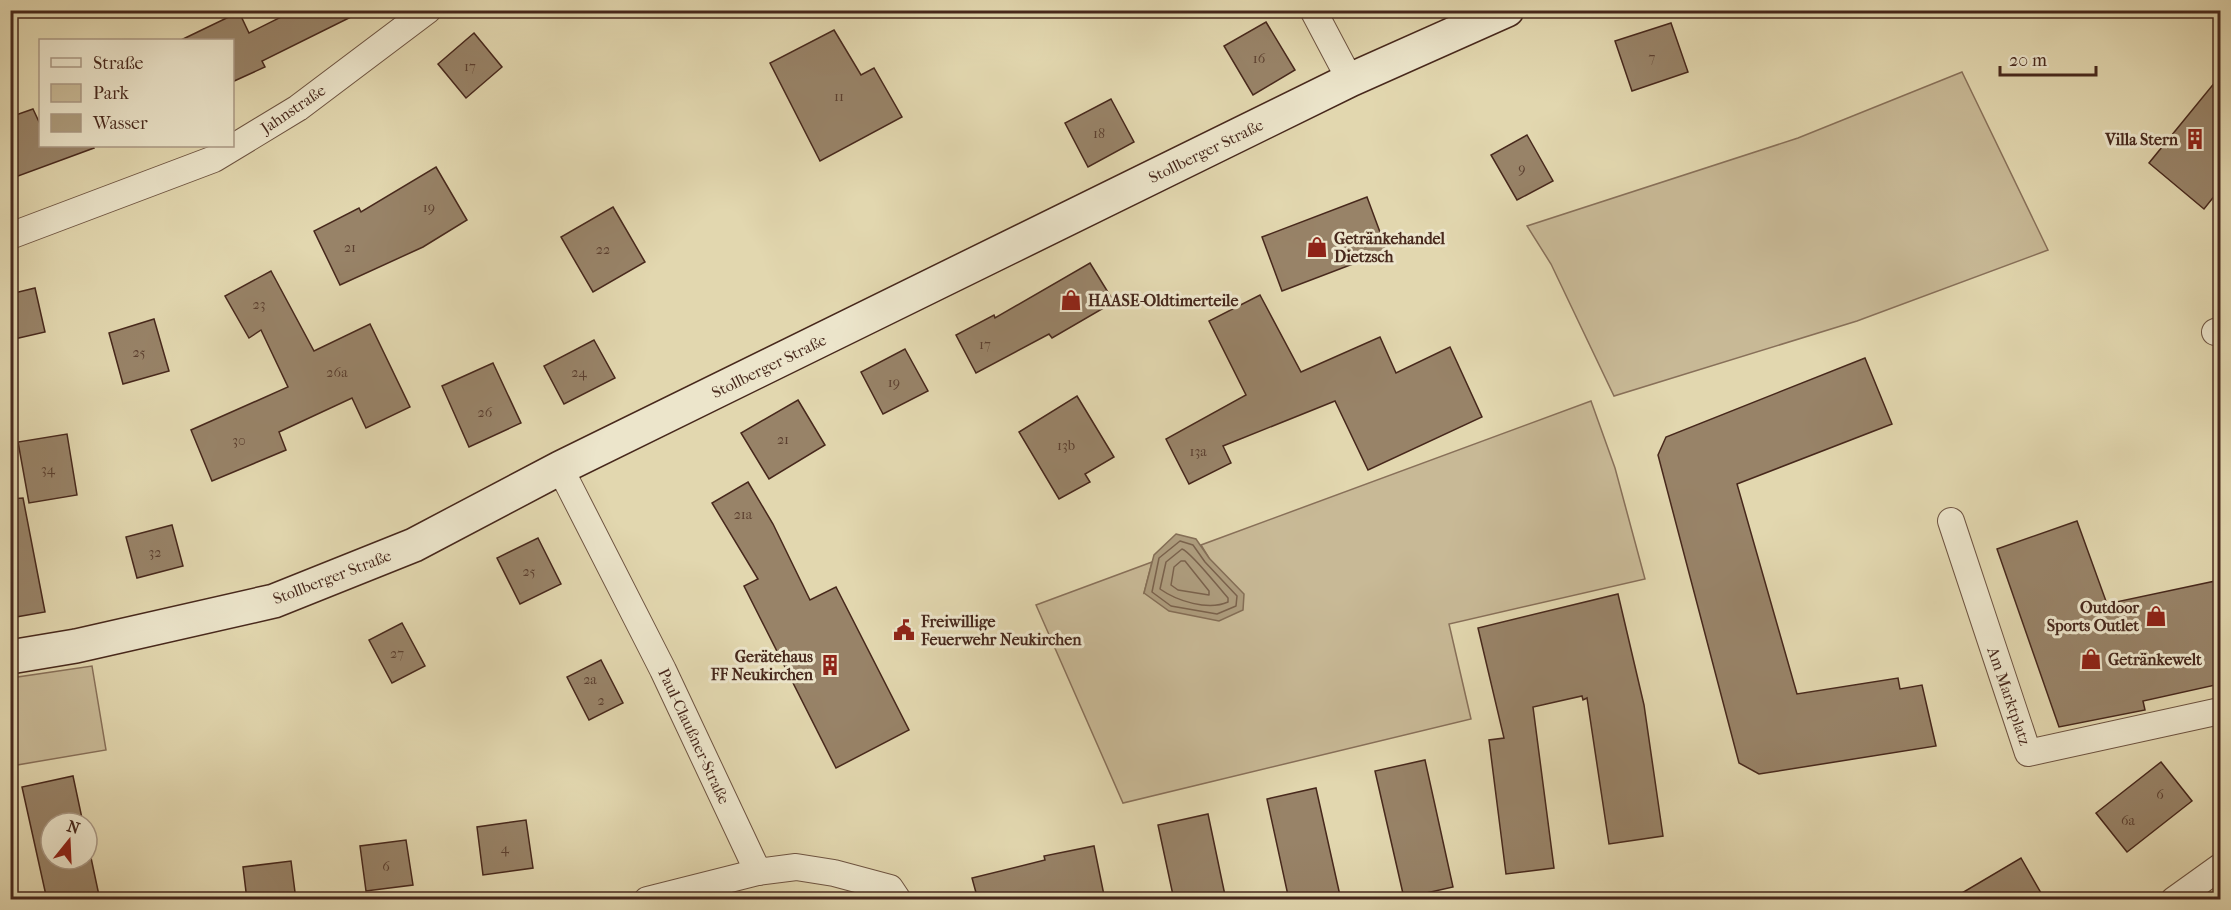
<svg xmlns="http://www.w3.org/2000/svg" width="2231" height="910" viewBox="0 0 2231 910" font-family="'IM FELL French Canon',serif">
  <style>
    .green { fill: #c8b996; stroke: #887059; stroke-width: 1.5 }
    .water { fill: #ad9c7d; stroke: #846e56; stroke-width: 1.5 }
    .lines { fill: none; stroke-linecap: round; stroke-linejoin: round }
    .shore { stroke: #7a624c; stroke-width: 1.5 }
    .building { fill: #988368; stroke: #47281c; stroke-width: 1.5 }
    .minor-casing { stroke: #6e5441; stroke-width: 28 }
    .secondary-casing { stroke: #47281c; stroke-width: 36 }
    .minor { stroke: #ece5cb; stroke-width: 26 }
    .secondary { stroke: #ece5cb; stroke-width: 33 }
    .labels { text-anchor: middle; dominant-baseline: central; stroke-width: 6; stroke-linejoin: round; paint-order: stroke }
    .number-label { font-size: 14px; fill: #5b3f2f }
    .street-label { font-size: 16px; fill: #47281c; stroke: #ece5cb }
    .poi-label { font-size: 16px; font-weight: bold; fill: #47281c; stroke: #ece5cb; text-anchor: start }
  </style>
  <rect width="100%" height="100%" fill="#e2d7af"/>
  <filter id="stains"><feTurbulence type="fractalNoise" baseFrequency=".00333" numOctaves="4"/><feColorMatrix values="0 0 0 0 .2 0 0 0 0 .09 0 0 0 0 .02 0 0 0 .5 -.17"/></filter>
  <radialGradient id="worn" r=".72"><stop offset=".6" stop-color="#630" stop-opacity="0"/><stop offset="1" stop-color="#630" stop-opacity=".3"/></radialGradient>
  <!-- green -->
  <g class="green">
    <polygon points="1962,72 2048,250 1857,321 1614,396 1551,264 1527,226 1798,138"/>
    <polygon points="1591,401 1615,468 1645,579 1449,624 1471,719 1123,803 1036,605 1152,562 1144,593 1209,558 1201,545"/>
    <polygon points="92,666 106,750 11,766 11,678"/>
  </g>
  <!-- water -->
  <polygon class="water" points="1176,534 1196,539 1209,558 1244,594 1243,610 1219,621 1169,611 1144,593 1154,555"/>
  <g class="lines">
    <!-- shore -->
    <g class="shore">
      <polygon points="1180,541 1193,545 1205,562 1237,596 1236,606 1217,614 1171,606 1152,592 1159,558"/>
      <path d="M1182 549C1191 552 1219 588 1228 598V602C1208 611 1177 601 1160 589L1166 562Z"/>
      <polygon points="1181,561 1185,561 1209,591 1209,595 1178,590 1171,585 1174,567"/>
    </g>
  </g>
  <!-- building -->
  <g class="building">
    <polygon points="295,10 365,10 262,61 265,67 232,82 233,40 181,40 239,12 249,33"/>
    <polygon points="1266,22 1295,70 1253,95 1224,46"/>
    <polygon points="1671,23 1688,72 1632,91 1615,41"/>
    <polygon points="834,30 861,75 874,68 902,117 820,161 770,63"/>
    <polygon points="474,33 502,67 466,98 438,64"/>
    <polygon points="2220,76 2220,189 2204,209 2149,163"/>
    <polygon points="1111,99 1134,142 1088,167 1065,123"/>
    <polygon points="33,109 40,124 40,146 93,146 94,148 10,179 10,117"/>
    <polygon points="1527,135 1553,181 1517,200 1491,155"/>
    <polygon points="436,167 467,220 423,247 340,285 314,231 359,208 361,212"/>
    <polygon points="1367,197 1387,251 1282,291 1262,237"/>
    <polygon points="613,207 645,262 593,292 561,237"/>
    <polygon points="1090,263 1114,302 1052,338 1049,334 976,373 956,335 994,315 995,318"/>
    <polygon points="271,271 314,351 370,324 410,407 366,428 352,398 279,432 286,450 212,481 191,430 288,387 261,330 249,338 225,296"/>
    <polygon points="35,288 45,332 10,340 10,294"/>
    <polygon points="1260,295 1301,372 1380,337 1396,373 1450,347 1482,417 1368,470 1335,401 1223,446 1231,463 1189,484 1166,439 1246,395 1209,321"/>
    <polygon points="154,319 169,371 123,384 109,333"/>
    <polygon points="594,340 615,378 564,404 544,366"/>
    <polygon points="905,349 928,391 883,414 861,372"/>
    <polygon points="1865,358 1892,424 1737,484 1797,694 1898,678 1900,689 1922,685 1936,746 1759,774 1739,763 1658,455 1666,437"/>
    <polygon points="493,363 521,423 469,447 442,386"/>
    <polygon points="1077,396 1114,457 1085,474 1090,482 1059,499 1019,432"/>
    <polygon points="798,400 825,445 769,479 741,433"/>
    <polygon points="67,434 77,495 29,503 18,442"/>
    <polygon points="748,482 773,524 810,600 836,587 909,730 836,768 744,586 758,579 712,503"/>
    <polygon points="23,498 45,612 10,618 10,499"/>
    <polygon points="2077,521 2107,604 2220,580 2220,684 2143,701 2145,710 2059,727 1997,549"/>
    <polygon points="172,525 183,566 137,578 126,537"/>
    <polygon points="538,538 561,584 520,604 497,558"/>
    <polygon points="1618,594 1644,705 1663,836 1609,844 1587,698 1583,700 1582,696 1533,707 1554,868 1506,874 1489,740 1504,738 1478,628"/>
    <polygon points="402,623 425,666 392,683 369,640"/>
    <polygon points="601,660 623,703 589,720 567,677"/>
    <polygon points="1425,760 1453,887 1404,898 1375,771"/>
    <polygon points="2161,762 2192,801 2127,852 2096,813"/>
    <polygon points="73,776 83,823 51,823 51,859 87,859 87,839 100,900 47,900 22,787"/>
    <polygon points="1316,788 1341,900 1289,900 1267,799"/>
    <polygon points="1208,814 1226,900 1174,900 1158,825"/>
    <polygon points="526,820 533,868 483,875 477,827"/>
    <polygon points="406,840 413,885 366,891 360,846"/>
    <polygon points="1094,846 1105,900 978,900 972,878 1045,860 1044,856"/>
    <polygon points="2021,858 2045,900 1950,900"/>
    <polygon points="291,861 296,900 247,900 243,867"/>
  </g>
  <g class="lines">
    <defs>
      <g id="minor">
        <polyline points="1313,10 1350,80"/>
        <polyline points="10,236 214,159 298,108 428,10"/>
        <polyline points="2215,332 2220,330"/>
        <polyline points="560,468 663,670 758,872 796,867 834,873 890,888 898,900"/>
        <polyline points="1951,521 2028,753 2220,711"/>
        <polyline points="647,900 758,872"/>
        <polyline points="2174,900 2220,867"/>
      </g>
      <polyline id="secondary" points="10,657 76,646 274,601 414,545 560,468 1350,80 1507,10"/>
    </defs>
    <!-- minor casing -->
    <use href="#minor" class="minor-casing"/>
    <!-- secondary casing -->
    <use href="#secondary" class="secondary-casing"/>
    <!-- minor -->
    <use href="#minor" class="minor"/>
    <!-- secondary -->
    <use href="#secondary" class="secondary"/>
  </g>
  <!-- icons -->
  <defs>
    <symbol id="building-bare" viewBox="-9 -9 18 18"><path d="M-4-6H4V6H1V3H-1V6H-4ZM-2.5-4.3h1.7v1.8h-1.7ZM.8-4.3h1.7v1.8H.8ZM-2.5-1h1.7V.8h-1.7ZM.8-1h1.7V.8H.8Z" fill="#8f2418" stroke="#ece5cb" stroke-width="2.5" paint-order="stroke"/></symbol>
    <symbol id="shop-bare" viewBox="-9 -9 18 18"><path d="M-5-2.5h2.3a2.7 3.5 0 0 1 5.4 0H5L5.5 6h-11ZM-1.5-2.5h3a1.5 2.3 0 0 0-3 0Z" fill="#8f2418" stroke="#ece5cb" stroke-width="2.5" paint-order="stroke"/></symbol>
    <symbol id="civic-bare" viewBox="-9 -9 18 18"><path d="M-.6-6.5H3V-4.5H.6V-3L4-1V1h2V6H-6V1h2V-1L-.6-3ZM-1.2 2.5V6h2.4V2.5Z" fill="#8f2418" stroke="#ece5cb" stroke-width="2.5" paint-order="stroke"/></symbol>
  </defs>
  <g fill-rule="evenodd">
    <use href="#building-bare" x="2180" y="124" width="30" height="30"/>
    <use href="#shop-bare" x="1302" y="232" width="30" height="30"/>
    <use href="#shop-bare" x="1056" y="285" width="30" height="30"/>
    <use href="#shop-bare" x="2141" y="601" width="30" height="30"/>
    <use href="#civic-bare" x="889" y="615" width="30" height="30"/>
    <use href="#shop-bare" x="2076" y="644" width="30" height="30"/>
    <use href="#building-bare" x="815" y="650" width="30" height="30"/>
  </g>
  <g class="labels">
    <!-- number labels -->
    <g class="number-label">
      <text x="1652" y="57">7</text>
      <text x="1259" y="58">16</text>
      <text x="470" y="66">17</text>
      <text x="839" y="96">11</text>
      <text x="1099" y="133">18</text>
      <text x="1522" y="168">9</text>
      <text x="429" y="207">19</text>
      <text x="350" y="247">21</text>
      <text x="603" y="249">22</text>
      <text x="259" y="304">23</text>
      <text x="985" y="344">17</text>
      <text x="139" y="352">25</text>
      <text x="337" y="372">26a</text>
      <text x="579" y="372">24</text>
      <text x="894" y="382">19</text>
      <text x="485" y="412">26</text>
      <text x="783" y="439">21</text>
      <text x="239" y="440">30</text>
      <text x="1066" y="445">13b</text>
      <text x="1198" y="451">13a</text>
      <text x="48" y="469">34</text>
      <text x="743" y="514">21a</text>
      <text x="155" y="552">32</text>
      <text x="529" y="571">25</text>
      <text x="397" y="653">27</text>
      <text x="590" y="679">2a</text>
      <text x="601" y="700">2</text>
      <text x="2160" y="794">6</text>
      <text x="2128" y="820">6a</text>
      <text x="505" y="848">4</text>
      <text x="386" y="866">6</text>
    </g>
    <!-- street labels -->
    <g class="street-label">
      <text transform="translate(293 109) rotate(-34)">Jahnstraße</text>
      <text transform="translate(1206 151) rotate(-26)">Stollberger Straße</text>
      <text transform="translate(769 366) rotate(-26)">Stollberger Straße</text>
      <text transform="translate(332 577) rotate(-21)">Stollberger Straße</text>
      <text transform="translate(2009 696) rotate(71)">Am Marktplatz</text>
      <text transform="translate(694 736) rotate(65)">Paul-Claußner-Straße</text>
    </g>
    <!-- poi labels -->
    <g class="poi-label">
      <text x="2178" y="139" text-anchor="end">Villa Stern</text>
      <text x="1334" y="238">Getränkehandel<tspan x="1334" dy="18">Dietzsch</tspan></text>
      <text x="1088" y="300">HAASE-Oldtimerteile</text>
      <text x="2139" y="607" text-anchor="end">Outdoor<tspan x="2139" dy="18">Sports Outlet</tspan></text>
      <text x="921" y="621">Freiwillige<tspan x="921" dy="18">Feuerwehr Neukirchen</tspan></text>
      <text x="813" y="656" text-anchor="end">Gerätehaus<tspan x="813" dy="18">FF Neukirchen</tspan></text>
      <text x="2108" y="659">Getränkewelt</text>
    </g>
  </g>
  <!-- margin -->
  <rect width="2231" height="910" fill="none" stroke="#e2d7af" stroke-width="36"/>
  <rect x="12" y="12" width="2207" height="886" fill="none" stroke="#47281c" stroke-width="3"/>
  <rect x="18" y="18" width="2195" height="874" fill="none" stroke="#47281c" stroke-width="1.5"/>
  <!-- legend -->
  <rect x="39" y="39" width="195" height="108" fill="#ece5cb" stroke="#aa9985" stroke-width="1.5"/>
  <rect x="51" y="58" width="30" height="9" fill="#ece5cb" stroke="#aa9985" stroke-width="1.5"/>
  <text x="93" y="69" font-size="18" fill="#47281c">Straße</text>
  <rect x="51" y="84" width="30" height="18" fill="#c8b996" stroke="#aa9985" stroke-width="1.5"/>
  <text x="93" y="99" font-size="18" fill="#47281c">Park</text>
  <rect x="51" y="114" width="30" height="18" fill="#ad9c7d" stroke="#aa9985" stroke-width="1.5"/>
  <text x="93" y="129" font-size="18" fill="#47281c">Wasser</text>
  <!-- north arrow -->
  <g transform="translate(69 841) rotate(18)"><circle r="28" fill="#ece5cb" stroke="#aa9985" stroke-width="1.5"/>
  <path d="M0-4.5L10 22L0 15L-10 22Z" fill="#8f2418"/>
  <text y="-9" font-size="16" font-weight="bold" text-anchor="middle" fill="#47281c">N</text>
  </g>
  <!-- scale -->
  <path d="M2000 66v9h96v-9" fill="none" stroke="#47281c" stroke-width="3"/>
  <text x="2009" y="66" font-size="18" fill="#47281c" stroke="#ece5cb" stroke-width="4.5" paint-order="stroke">20 m</text>
  <rect width="100%" height="100%" filter="url(#stains)"/>
  <rect width="100%" height="100%" fill="url(#worn)"/>
</svg>
